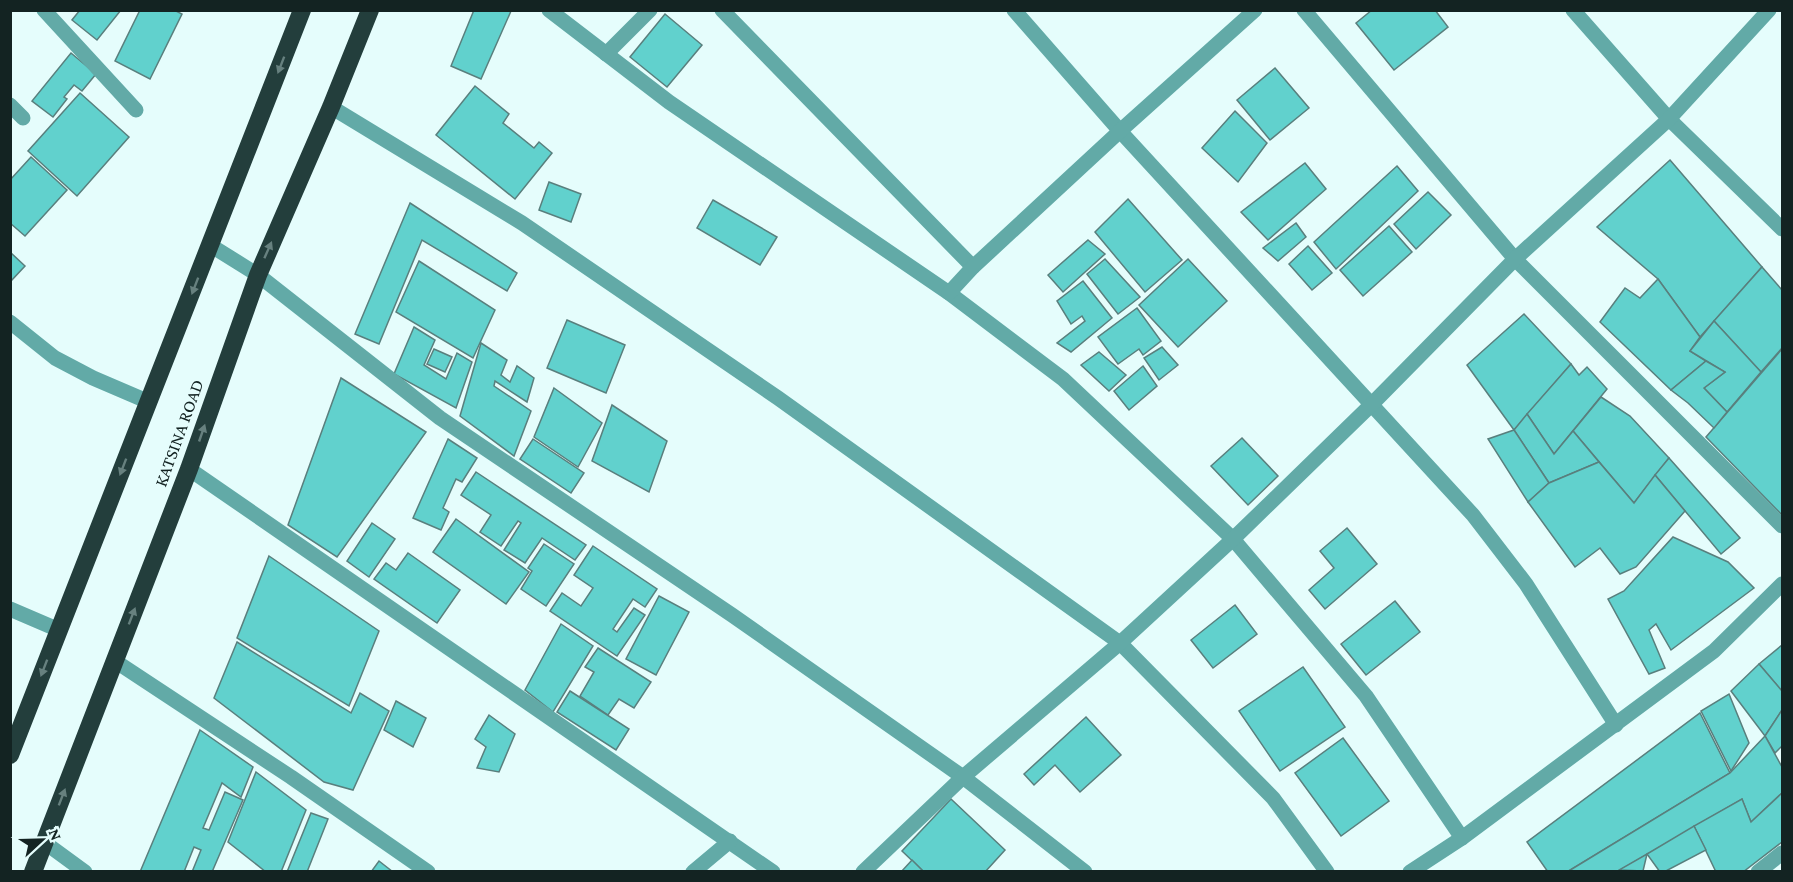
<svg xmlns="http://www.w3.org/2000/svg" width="1793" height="882" viewBox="0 0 1793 882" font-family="'Crimson Pro',serif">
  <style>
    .building { fill: #61d1cd; stroke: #597f7d; stroke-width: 1.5 }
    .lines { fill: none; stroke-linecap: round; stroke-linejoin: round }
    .minor { stroke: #62aaa7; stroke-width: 15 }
    .highway { stroke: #233e3c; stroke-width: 18 }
    .oneway { fill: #67817f }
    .labels { text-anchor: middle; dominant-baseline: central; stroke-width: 5; stroke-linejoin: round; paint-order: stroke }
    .street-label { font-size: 18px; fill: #132322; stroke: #e5fdfc }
  </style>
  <rect width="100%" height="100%" fill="#e5fdfc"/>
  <!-- building -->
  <g class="building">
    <polygon points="80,10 121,10 97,40 72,20"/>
    <polygon points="140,10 174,10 182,14 150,79 115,61"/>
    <polygon points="474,10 511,11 481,79 451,66"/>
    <polygon points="1372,10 1435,10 1448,27 1394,70 1356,23"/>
    <polygon points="665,14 702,45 667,87 630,57"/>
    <polygon points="71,53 96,74 82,91 74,85 64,97 67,99 53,117 32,101"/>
    <polygon points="1275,68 1309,108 1270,140 1237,100"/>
    <polygon points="475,86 509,114 503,123 534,148 539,142 552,153 515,199 436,135"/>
    <polygon points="80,93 129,137 77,196 28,151"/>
    <polygon points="1235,111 1267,143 1238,182 1202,148"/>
    <polygon points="31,157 67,190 25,236 10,223 10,180"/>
    <polygon points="1670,160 1762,267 1700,337 1658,279 1597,227"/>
    <polygon points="1305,163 1326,189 1268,240 1241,212"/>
    <polygon points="1397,166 1418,191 1336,269 1314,242"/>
    <polygon points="549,182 581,194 571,222 539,210"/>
    <polygon points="1428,192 1451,215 1416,249 1394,224"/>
    <polygon points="1128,199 1182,260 1145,292 1095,232"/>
    <polygon points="713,200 777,237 760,265 697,228"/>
    <polygon points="410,203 517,273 507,291 422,240 379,344 355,334"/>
    <polygon points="1296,223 1306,237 1278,261 1263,248"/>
    <polygon points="1389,226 1412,252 1363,296 1340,270"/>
    <polygon points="1088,240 1105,254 1063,292 1048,275"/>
    <polygon points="1308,246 1332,273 1312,290 1289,264"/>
    <polygon points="10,252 25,266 10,282"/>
    <polygon points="1105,259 1140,297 1118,314 1087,274"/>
    <polygon points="1188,259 1227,301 1178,347 1139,305"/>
    <polygon points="419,261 495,310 473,358 396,312"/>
    <polygon points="1762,267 1782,290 1782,348 1761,372 1714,321"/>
    <polygon points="1658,279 1700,337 1690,351 1706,361 1671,390 1600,322 1625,288 1640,298"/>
    <polygon points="1083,281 1112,318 1071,352 1057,343 1085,321 1082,316 1071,324 1057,301"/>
    <polygon points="1137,308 1161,341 1143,355 1139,349 1118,364 1098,337"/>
    <polygon points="1524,314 1571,364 1514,430 1467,365"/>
    <polygon points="567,320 625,345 606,393 547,368"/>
    <polygon points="1714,321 1761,372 1727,412 1704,388 1725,372 1690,351"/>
    <polygon points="414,327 435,340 424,365 446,379 457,353 472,362 456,408 394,374"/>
    <polygon points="481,343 507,360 501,375 510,382 517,366 534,378 527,402 495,381 494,386 531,411 514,456 460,416"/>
    <polygon points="1162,347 1178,365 1159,380 1144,358"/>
    <polygon points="434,349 452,357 445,372 427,364"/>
    <polygon points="1782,349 1782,515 1706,437"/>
    <polygon points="1099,352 1126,375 1109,391 1081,365"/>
    <polygon points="1706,361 1725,372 1704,388 1727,412 1714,428 1688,403 1671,390"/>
    <polygon points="1571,364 1579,375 1587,367 1607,389 1554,454 1527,414"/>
    <polygon points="1143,366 1157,386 1129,410 1114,391"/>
    <polygon points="341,378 426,432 337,557 288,525"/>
    <polygon points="554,388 602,423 578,467 534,437"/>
    <polygon points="1601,397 1630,416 1669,458 1634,503 1573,431"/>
    <polygon points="612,405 667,441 649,492 592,461"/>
    <polygon points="1527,414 1554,454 1573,431 1599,462 1549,483 1514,430"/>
    <polygon points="1514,430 1549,483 1528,502 1488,439"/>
    <polygon points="1242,438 1278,476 1248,505 1211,466"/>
    <polygon points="448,439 477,458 462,482 456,479 443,508 449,512 441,530 413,518"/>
    <polygon points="533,439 584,473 571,493 520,459"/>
    <polygon points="1669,458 1740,538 1721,554 1655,475"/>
    <polygon points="1599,462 1634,503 1655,475 1685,511 1636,567 1620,574 1600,548 1575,567 1528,502 1549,483"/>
    <polygon points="476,472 586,545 575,560 542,538 525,563 504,550 521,523 518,521 501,546 480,532 491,515 461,495"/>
    <polygon points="456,519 529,572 506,604 433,552"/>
    <polygon points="372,523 395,539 369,577 347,561"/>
    <polygon points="1347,528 1377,564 1325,609 1309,590 1334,568 1320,551"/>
    <polygon points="1673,537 1728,562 1754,588 1671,650 1656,624 1649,630 1665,668 1649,674 1608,599 1624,591"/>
    <polygon points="544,544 574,564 546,606 521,589 532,571 528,568"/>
    <polygon points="593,546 657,589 645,607 633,599 613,629 617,632 634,608 645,615 617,656 550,611 562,593 581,606 593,588 574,575"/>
    <polygon points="408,553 460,590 437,623 374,579 386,563 396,570"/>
    <polygon points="269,556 379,631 349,706 237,638"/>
    <polygon points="659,596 689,612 656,675 626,659"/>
    <polygon points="1395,601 1420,632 1366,675 1341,644"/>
    <polygon points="1235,605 1257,634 1213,668 1191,640"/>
    <polygon points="561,624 593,646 553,712 525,690"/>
    <polygon points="237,642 351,713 360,693 389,711 353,790 324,782 214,698"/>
    <polygon points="1782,645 1782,691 1759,664"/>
    <polygon points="598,648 651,682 634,708 619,699 608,715 580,696 594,672 585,667"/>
    <polygon points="1759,664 1782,691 1782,710 1765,736 1731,691"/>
    <polygon points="1303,667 1345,727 1280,771 1239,711"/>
    <polygon points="570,691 629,729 616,750 557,712"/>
    <polygon points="1729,694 1749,743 1731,771 1701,711"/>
    <polygon points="396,701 426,718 413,747 384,730"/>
    <polygon points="1782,710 1782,746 1775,753 1765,736"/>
    <polygon points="1700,713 1730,773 1567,872 1548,872 1527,842"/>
    <polygon points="489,715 515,734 499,772 477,768 486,747 475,739"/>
    <polygon points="1086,717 1121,755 1080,792 1055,765 1034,785 1024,774"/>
    <polygon points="200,730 253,767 241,797 222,783 203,828 209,830 225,792 243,800 212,872 192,872 201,850 194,847 184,872 140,872"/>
    <polygon points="1765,736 1782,767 1782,793 1751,822 1742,799 1617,872 1567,872 1730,773"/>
    <polygon points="1343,738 1389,801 1341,836 1295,773"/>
    <polygon points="256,772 306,810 281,872 266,872 228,842"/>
    <polygon points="1782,793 1782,842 1743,872 1716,872 1694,826 1742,799 1751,822"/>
    <polygon points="951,799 1005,850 985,872 924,872 902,851"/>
    <polygon points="311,813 328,819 307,872 287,872"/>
    <polygon points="1694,826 1706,850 1664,872 1660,872 1647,854"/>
    <polygon points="1647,854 1643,871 1619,870"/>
    <polygon points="912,860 924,872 901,872"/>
    <polygon points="379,861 393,872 371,872"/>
  </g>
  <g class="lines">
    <!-- minor -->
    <g class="minor">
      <polyline points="44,10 136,110"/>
      <polyline points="549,10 669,102 949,293 1063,379 1233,539 1366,696 1462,838"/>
      <polyline points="722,10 973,267"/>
      <polyline points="1014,10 1120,131 1473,515 1526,584 1616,725"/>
      <polyline points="1304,10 1515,259 1782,526"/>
      <polyline points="1573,10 1669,119 1782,229"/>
      <polyline points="606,54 650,10"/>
      <polyline points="10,105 23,118"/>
      <polyline points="331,107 522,223 778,398 1120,643 1273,798 1327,872"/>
      <polyline points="210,245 258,275 440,418 732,615 963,777 1085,872"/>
      <polyline points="949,293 973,267 1120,131 1255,10"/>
      <polyline points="10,322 55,358 93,378 149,402"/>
      <polyline points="189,469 773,872"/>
      <polyline points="10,609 59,630"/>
      <polyline points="115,661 291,777 428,872"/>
      <polyline points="44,842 85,872"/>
      <polyline points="693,872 730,841"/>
      <polyline points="863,872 963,777 1120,643 1233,539 1370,406 1515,259 1669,119 1769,10"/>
      <polyline points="1410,872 1462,838 1714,651 1782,584"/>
      <polyline points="1758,872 1782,853"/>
    </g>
    <!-- highway -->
    <g class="highway">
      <polyline points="10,755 302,10"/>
      <polyline points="33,872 189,469 258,275 331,107 370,10"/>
    </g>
  </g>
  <!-- one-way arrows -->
  <defs><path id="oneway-solid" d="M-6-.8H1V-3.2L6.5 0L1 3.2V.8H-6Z" transform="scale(1.5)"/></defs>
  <g class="oneway">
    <use href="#oneway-solid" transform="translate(281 65) rotate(111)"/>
    <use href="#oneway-solid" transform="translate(268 250) rotate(-66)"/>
    <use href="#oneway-solid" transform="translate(195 286) rotate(111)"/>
    <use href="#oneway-solid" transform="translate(202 433) rotate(-71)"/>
    <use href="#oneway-solid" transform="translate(123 467) rotate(111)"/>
    <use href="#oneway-solid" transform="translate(132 616) rotate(-69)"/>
    <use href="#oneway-solid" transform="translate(44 668) rotate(111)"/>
    <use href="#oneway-solid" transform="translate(62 797) rotate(-69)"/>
  </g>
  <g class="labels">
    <!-- street labels -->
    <g class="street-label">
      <text transform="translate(179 433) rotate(-70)">KATSINA ROAD</text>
    </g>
  </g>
  <!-- border -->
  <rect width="1793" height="882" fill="none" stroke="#132322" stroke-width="24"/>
  <!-- north arrow -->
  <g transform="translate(42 840) rotate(68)" stroke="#e5fdfc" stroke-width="4.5" paint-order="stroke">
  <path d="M0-4.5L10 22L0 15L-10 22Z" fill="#132322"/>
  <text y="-9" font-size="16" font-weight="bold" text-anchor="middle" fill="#132322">N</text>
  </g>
</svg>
